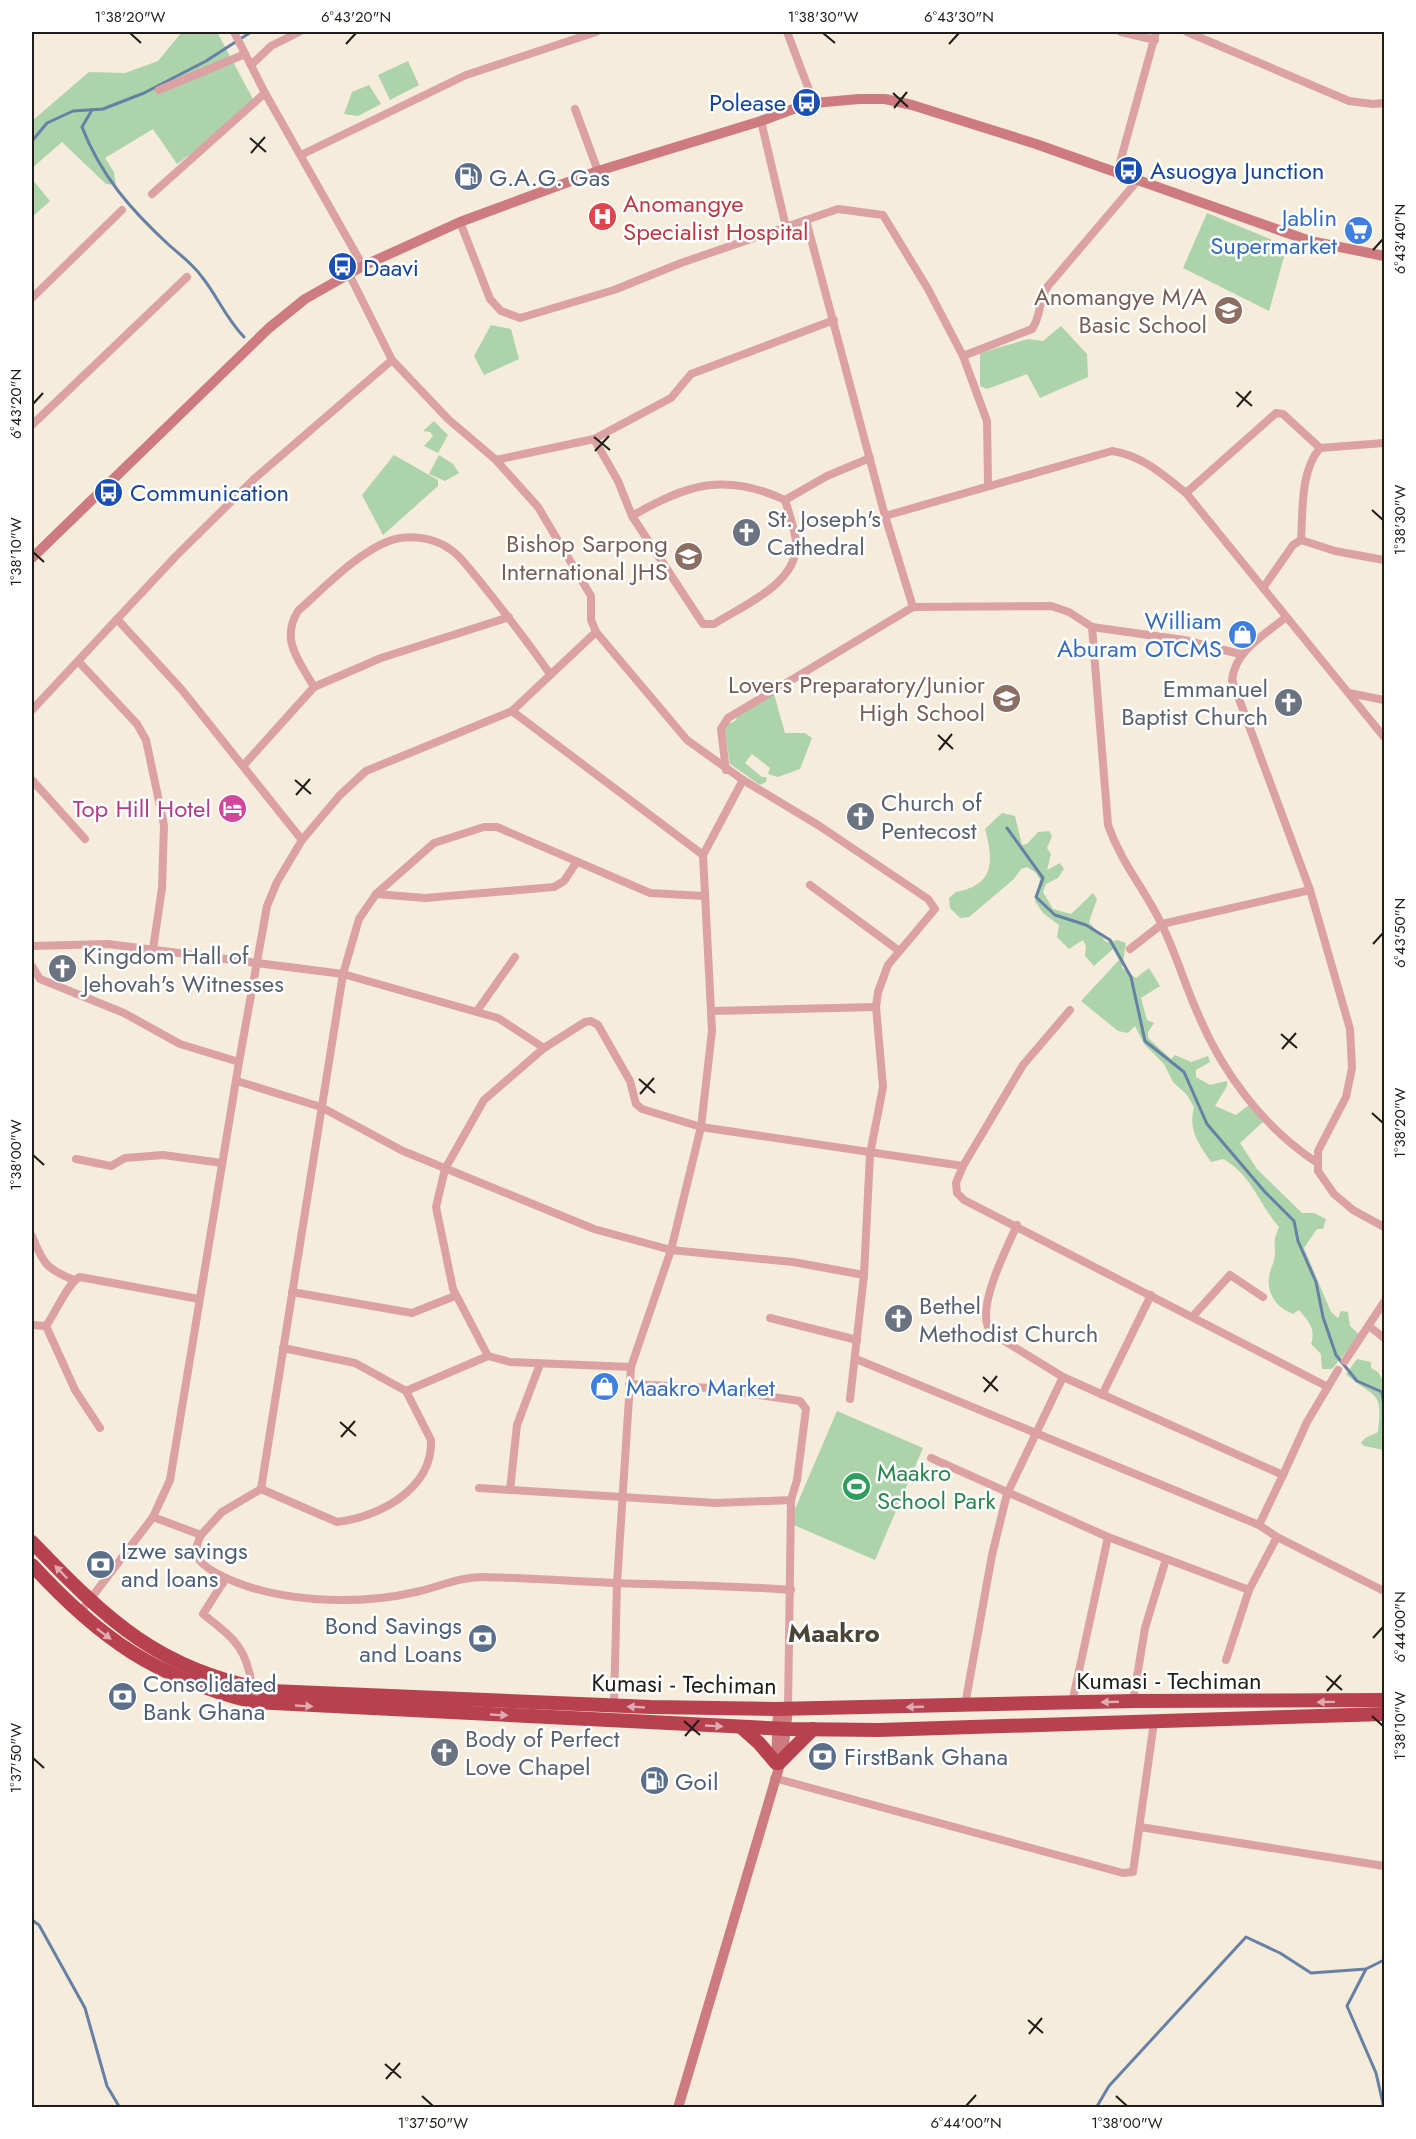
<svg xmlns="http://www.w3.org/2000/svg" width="1416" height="2139" viewBox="0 0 1416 2139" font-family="Jost,sans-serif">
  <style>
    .green { fill: #add3ab }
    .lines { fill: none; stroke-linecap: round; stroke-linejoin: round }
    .stream { stroke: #6680a6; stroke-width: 3 }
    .street { stroke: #dba1a3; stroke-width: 8 }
    .secondary { stroke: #ce7b7f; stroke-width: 10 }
    .highway { stroke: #b7414f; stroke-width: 14 }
    .oneway { fill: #dfaab0 }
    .ticks { fill: none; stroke: #1f1d17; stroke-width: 2 }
    .labels { text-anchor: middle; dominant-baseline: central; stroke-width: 5; stroke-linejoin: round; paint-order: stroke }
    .transit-label { font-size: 24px; fill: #164399; stroke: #fff; text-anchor: start }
    .service-label { font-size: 24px; fill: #4e5e75; stroke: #fff; text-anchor: start }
    .health-label { font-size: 24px; fill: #be3a42; stroke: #fff; text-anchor: start }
    .shop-label { font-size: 24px; fill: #366cbe; stroke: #fff; text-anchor: end }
    .education-label { font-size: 24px; fill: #785e54; stroke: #fff; text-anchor: end }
    .worship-label { font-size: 24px; fill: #5b616d; stroke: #fff; text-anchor: start }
    .hotel-label { font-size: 24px; fill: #b23c85; stroke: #fff; text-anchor: end }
    .leisure-label { font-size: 24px; fill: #27864d; stroke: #fff; text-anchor: start }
    .street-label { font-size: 24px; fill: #1f1d17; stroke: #fff }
    .neighbourhood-label { font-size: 26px; font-weight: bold; fill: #4b4537; stroke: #fff }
    .neatline { fill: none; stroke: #1f1d17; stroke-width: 2 }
    .ticks-label { font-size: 15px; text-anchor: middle; fill: #1f1d17 }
  </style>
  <rect width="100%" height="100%" fill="#f5ecdb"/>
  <!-- green -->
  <g class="green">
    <polygon points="182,32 217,32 254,101 214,137 177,164 153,129 105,158 114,172 116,185 106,184 62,142 32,168 32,121 89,72 125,73 158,61"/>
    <polygon points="408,61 419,85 390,100 378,75"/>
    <polygon points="369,85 381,104 358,116 344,114 352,92"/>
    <polygon points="32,179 50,201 32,217"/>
    <polygon points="1207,213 1287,246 1269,311 1183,268"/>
    <polygon points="491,325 511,329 519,359 484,375 474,356"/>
    <polygon points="1061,326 1087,354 1088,377 1040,398 1027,374 987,389 980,386 980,353 1028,339 1043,341"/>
    <polygon points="434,421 448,435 438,453 424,446 433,436 430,432 423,431"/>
    <polygon points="394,455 438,480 438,486 383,535 362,495"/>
    <polygon points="439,455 453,464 459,473 445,481 429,474"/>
    <polygon points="774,694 785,733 805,733 812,738 800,769 778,777 768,774 770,768 752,754 745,763 762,777 767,777 766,782 760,785 730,764 725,730 728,724 735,721 740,712"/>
    <path d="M1002 813 1015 816 1022 845 1027 844 1038 832 1049 831 1052 836 1047 848 1051 854 1047 870 1060 863 1064 869 1058 878 1046 884 1043 892 1053 909 1071 914 1093 893 1097 899 1089 922 1106 942 1118 940 1126 943 1122 968 1136 978 1149 968 1160 986 1141 998 1147 1020 1154 1023 1148 1032V1038L1171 1059 1175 1055 1191 1062 1208 1056 1210 1062 1196 1070V1077L1210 1085 1227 1081V1086L1215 1106 1236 1115 1249 1105 1264 1121 1240 1143 1257 1169 1302 1213H1314L1326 1219 1323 1229H1317L1304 1248 1331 1312 1338 1318 1341 1311 1348 1312 1350 1326 1360 1335 1332 1369H1322L1321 1354 1311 1344C1316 1328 1309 1322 1299 1310L1293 1314C1277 1308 1267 1295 1269 1277 1270 1269 1275 1262 1275 1254 1275 1239 1273 1242 1279 1227 1259 1204 1251 1174 1223 1159L1211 1162C1198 1143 1188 1130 1194 1107L1187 1095 1173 1082 1164 1064 1144 1044 1135 1026 1128 1033 1118 1031 1081 1001 1119 960 1113 949 1094 966 1085 956 1086 946 1083 940 1069 949 1057 937 1059 925 1043 913 1035 901 1040 879 1035 872 1027 867 1021 869 1014 879 969 917 960 918 950 908 949 898 956 892C994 885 994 862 985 829Z"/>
    <path d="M1357 1359 1371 1362V1368L1378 1372 1384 1382V1450L1364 1446 1361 1443 1365 1438 1378 1432C1384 1389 1374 1399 1346 1374Z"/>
    <polygon points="837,1411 923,1448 875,1560 789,1523"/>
  </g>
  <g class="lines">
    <!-- stream -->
    <g class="stream">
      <path d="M92 110 82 127C101 176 131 210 169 245 180 255 193 264 202 277 218 297 225 317 244 337"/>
      <polyline points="32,141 47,123 73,111 103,109 144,93 206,61 251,32"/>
      <polyline points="1007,828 1043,878 1036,897 1055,915 1086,925 1110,940 1131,977 1145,1041 1184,1072 1207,1124 1265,1192 1294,1221 1298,1241 1316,1282 1323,1317 1336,1355 1357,1381 1382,1392 1384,1407"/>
      <polyline points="32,1920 39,1925 85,2008 107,2086 120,2108"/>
      <polyline points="1366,1969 1347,2006 1376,2073 1384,2108"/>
      <polyline points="1096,2108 1109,2086 1246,1937 1280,1953 1311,1973 1366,1969 1384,1960"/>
    </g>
    <!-- street -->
    <g class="street">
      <polyline points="234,32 265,93 363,266"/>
      <polyline points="787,32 814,103"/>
      <polyline points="1121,32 1155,40"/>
      <polyline points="1187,32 1349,101 1373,104 1384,103"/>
      <polyline points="251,65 271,46 299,32"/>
      <polyline points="159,90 245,54"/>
      <polyline points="575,109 598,171"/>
      <polyline points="761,121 786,227"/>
      <polyline points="301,155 466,75 596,32"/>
      <polyline points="1117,173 1156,32"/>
      <polyline points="152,194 265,93"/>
      <polyline points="806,220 885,516 913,607"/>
      <polyline points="460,222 490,299 501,311 520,318 614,290 681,263 838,209 883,215 928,289 963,356 987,421 988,484"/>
      <polyline points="349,274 392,360 448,419 496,460 538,507 591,596 591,620 596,632 687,740 743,780 703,855 712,1031 701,1127 671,1250 631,1367 617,1583 614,1706"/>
      <polyline points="32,298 122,210"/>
      <path d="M963 356 1032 329C1042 315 1038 299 1048 286L1138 180"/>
      <polyline points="32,425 187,277"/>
      <polyline points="594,439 671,398 691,374 834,320"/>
      <path d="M496 460 594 439 618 481 632 516 703 624H714C742 606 800 583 796 541 794 527 789 513 785 500 725 472 687 484 632 516"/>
      <polyline points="1186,493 1276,413 1283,414 1320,448"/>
      <polyline points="785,500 827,476 870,458"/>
      <path d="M885 516 1112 451C1143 456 1162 474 1186 493L1384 737"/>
      <path d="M1301 540C1303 511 1300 471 1320 448L1384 443"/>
      <polyline points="1263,588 1293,545 1301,540 1335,551 1384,560"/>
      <path d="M1286 617C1265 635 1235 650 1232 680L1310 890 1350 1029 1352 1068 1346 1097 1318 1151V1171L1334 1194 1353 1210 1384 1227"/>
      <polyline points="117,619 182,690 302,840"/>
      <path d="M1092 627 1108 825C1122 865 1145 889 1162 925 1176 954 1185 985 1198 1014 1222 1072 1263 1127 1316 1162"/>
      <polyline points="79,662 137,724 146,740 164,825 162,888 153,949"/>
      <path d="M314 687C299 661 280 640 298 611 324 588 357 553 389 541 408 534 433 537 450 549 461 556 469 569 478 579 503 610 527 641 550 674"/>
      <polyline points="1349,693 1384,700"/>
      <polyline points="32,710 176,556 254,479 392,360"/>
      <polyline points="512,711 703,855"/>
      <polyline points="243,766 314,687 381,658 509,617"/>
      <polyline points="726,770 721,729 728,718 913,607 1051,606 1069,612 1092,627 1184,640 1240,654"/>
      <polyline points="32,780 85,839"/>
      <polyline points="743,780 818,825 928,899 935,909 888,965 878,992 876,1007 883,1087 870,1154 864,1275 850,1399"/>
      <polyline points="810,885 898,950"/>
      <polyline points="376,894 425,898 554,887 564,881 576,863"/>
      <polyline points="32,946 108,944 343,974 498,1018 544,1048"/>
      <polyline points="1130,949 1162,924 1310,890"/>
      <polyline points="32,966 40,979 124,1013 180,1044 239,1062"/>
      <polyline points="1070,1010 1023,1065 963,1166 956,1183 957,1193 964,1200 1326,1386"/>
      <polyline points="477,1011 515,957"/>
      <polyline points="711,1011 876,1007"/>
      <polyline points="237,1081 321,1107 403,1151 594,1229 671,1250 793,1262 864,1275"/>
      <polyline points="76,1159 111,1166 125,1158 163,1155 222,1163"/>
      <path d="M1017 1225C1007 1248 971 1316 993 1334L1063 1377"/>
      <path d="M32 1236C43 1263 46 1269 74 1280"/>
      <polyline points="292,1292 412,1313 455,1296"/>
      <polyline points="1193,1316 1230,1275 1263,1297"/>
      <polyline points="770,1318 857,1340"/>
      <polyline points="32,1325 46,1326 75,1390 100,1428"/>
      <path d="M46 1326C55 1314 68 1282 80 1277L199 1299"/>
      <polyline points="1369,1326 1384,1338"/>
      <polyline points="283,1348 355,1363 406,1391 488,1356 510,1362 631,1367"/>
      <polyline points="488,1356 453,1289 436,1207 445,1169 484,1100 544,1048 585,1022 591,1021 598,1025 630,1081 636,1104 642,1109 701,1127 963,1166"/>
      <polyline points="856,1359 1259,1525 1277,1537 1384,1591"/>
      <polyline points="1345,1361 1384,1302"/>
      <polyline points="1102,1395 1151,1295"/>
      <polyline points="931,1458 1108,1537 1249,1590"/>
      <polyline points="1283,1475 1307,1422 1338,1370"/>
      <polyline points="479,1488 716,1503 791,1500 797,1480 806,1409 800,1401 712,1388 629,1384"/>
      <path d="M261 1489 337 1522C379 1517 433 1489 431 1440L406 1391"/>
      <polyline points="510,1490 517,1425 540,1364"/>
      <polyline points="153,1517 201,1535 222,1512 261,1489 343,974 359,919 376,894 434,843 484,827 497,827 650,893 704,896"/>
      <path d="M201 1535C191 1555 197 1562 216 1573 272 1603 355 1606 416 1592 439 1587 459 1577 482 1577 526 1578 570 1581 614 1583 673 1585 732 1585 791 1590"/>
      <path d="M226 1578 203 1614C233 1638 247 1647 252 1687"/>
      <polyline points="79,1614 153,1517 170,1480 239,1062 267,906 277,882 302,840 340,795 366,771 512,711 596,632"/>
      <polyline points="1226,1660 1249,1590 1277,1537"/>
      <polyline points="1133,1701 1145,1628 1166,1559"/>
      <polyline points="1072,1703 1108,1537"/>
      <polyline points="965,1705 992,1555 1007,1494 1063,1377 1283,1475 1259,1525"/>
      <polyline points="788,1709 791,1500"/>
      <polyline points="774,1778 1123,1873 1133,1872 1154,1722"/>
      <polyline points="1140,1827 1384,1866"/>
    </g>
    <!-- secondary -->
    <g class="secondary">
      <polyline points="32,558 269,328 305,299 363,266 460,222 598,171 761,121 796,108 814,103 859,99 885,99 912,105 1036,144 1310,241 1384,256"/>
      <polyline points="776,1765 778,1709"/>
      <polyline points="678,2108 783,1754 788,1709"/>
    </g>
    <!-- highway -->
    <g class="highway">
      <path d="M32 1542C109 1622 157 1669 271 1691L651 1707 775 1709 1133 1701 1384 1700"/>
      <path d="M32 1565C100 1639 156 1678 254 1702L787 1729 879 1730 1384 1714"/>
      <polyline points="741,1727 759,1743 776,1763"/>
      <polyline points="779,1763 813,1729"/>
    </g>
  </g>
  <!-- one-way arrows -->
  <defs><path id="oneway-solid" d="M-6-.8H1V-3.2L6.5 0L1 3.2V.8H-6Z" transform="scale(1.5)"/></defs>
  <g class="oneway">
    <use href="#oneway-solid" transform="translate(61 1572) rotate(-134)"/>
    <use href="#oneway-solid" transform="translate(104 1634) rotate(37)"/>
    <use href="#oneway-solid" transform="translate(1110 1702) rotate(178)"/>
    <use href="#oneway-solid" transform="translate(1326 1702) rotate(179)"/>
    <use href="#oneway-solid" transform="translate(304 1706) rotate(3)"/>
    <use href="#oneway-solid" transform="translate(636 1707) rotate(-177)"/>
    <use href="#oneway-solid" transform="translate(915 1707) rotate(178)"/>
    <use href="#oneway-solid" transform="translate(499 1715) rotate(3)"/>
    <use href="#oneway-solid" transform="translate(714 1726) rotate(3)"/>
  </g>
  <!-- ticks -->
  <path class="ticks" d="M130 33 141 43M823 33 835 43M346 44 356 33M949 44 959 33M893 93 908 107M894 108 907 92M250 138 266 152M251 153 265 137M1373 250 1383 239M1236 392 1252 406M33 404 43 393M1237 407 1251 391M594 437 610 450M595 451 609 436M1372 510 1383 520M33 552 44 562M938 735 953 749M939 750 952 734M295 780 311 794M296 795 310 779M1373 944 1383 933M1281 1034 1297 1048M1282 1049 1296 1033M639 1079 655 1093M640 1094 654 1078M1372 1113 1383 1123M33 1155 44 1165M983 1377 998 1391M984 1392 997 1376M340 1422 356 1436M341 1437 355 1421M1373 1638 1383 1627M1326 1676 1342 1690M1327 1691 1341 1675M1372 1716 1383 1726M684 1721 700 1735M685 1736 699 1720M33 1758 44 1768M1028 2020 1043 2033M1029 2034 1042 2018M385 2064 401 2078M386 2079 400 2063M422 2096 433 2106M1116 2096 1127 2106M966 2106 976 2095"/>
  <!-- icons -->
  <defs>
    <symbol id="bus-disc" viewBox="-11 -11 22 22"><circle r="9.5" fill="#1a4fb4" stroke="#fff"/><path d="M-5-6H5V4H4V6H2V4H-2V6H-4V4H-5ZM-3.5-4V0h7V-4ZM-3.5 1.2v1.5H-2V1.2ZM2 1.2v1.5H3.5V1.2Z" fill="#fff"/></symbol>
    <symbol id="fuel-disc" viewBox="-11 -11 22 22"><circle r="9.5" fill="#5c6f8a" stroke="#fff"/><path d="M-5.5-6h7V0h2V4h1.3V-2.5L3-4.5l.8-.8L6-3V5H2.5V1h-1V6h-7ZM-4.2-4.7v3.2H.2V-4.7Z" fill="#fff"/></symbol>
    <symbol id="hospital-disc" viewBox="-11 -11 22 22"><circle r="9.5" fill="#e0444e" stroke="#fff"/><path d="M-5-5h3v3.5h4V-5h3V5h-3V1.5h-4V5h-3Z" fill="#fff"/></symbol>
    <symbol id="supermarket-disc" viewBox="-11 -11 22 22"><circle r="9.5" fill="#3f7fe0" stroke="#fff"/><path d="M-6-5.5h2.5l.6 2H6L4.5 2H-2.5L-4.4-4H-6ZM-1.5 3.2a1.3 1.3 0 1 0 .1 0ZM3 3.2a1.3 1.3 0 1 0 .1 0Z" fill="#fff"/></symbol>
    <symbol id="school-disc" viewBox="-11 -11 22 22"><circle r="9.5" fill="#8d6e63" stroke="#fff"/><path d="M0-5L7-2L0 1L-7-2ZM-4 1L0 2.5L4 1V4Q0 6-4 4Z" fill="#fff"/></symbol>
    <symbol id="church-disc" viewBox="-11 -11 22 22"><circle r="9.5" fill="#6b7280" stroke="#fff"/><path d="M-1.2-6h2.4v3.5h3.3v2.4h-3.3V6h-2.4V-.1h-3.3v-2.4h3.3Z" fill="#fff"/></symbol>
    <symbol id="shop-disc" viewBox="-11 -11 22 22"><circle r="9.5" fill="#3f7fe0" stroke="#fff"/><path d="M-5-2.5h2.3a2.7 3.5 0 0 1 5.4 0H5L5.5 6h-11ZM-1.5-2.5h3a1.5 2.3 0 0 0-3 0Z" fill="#fff"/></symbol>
    <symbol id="hotel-disc" viewBox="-11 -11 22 22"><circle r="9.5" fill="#d1479c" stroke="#fff"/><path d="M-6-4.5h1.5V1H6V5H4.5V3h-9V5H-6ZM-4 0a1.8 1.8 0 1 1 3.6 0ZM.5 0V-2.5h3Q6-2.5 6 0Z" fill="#fff"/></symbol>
    <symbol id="stadium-disc" viewBox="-11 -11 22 22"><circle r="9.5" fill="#2e9e5b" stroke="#fff"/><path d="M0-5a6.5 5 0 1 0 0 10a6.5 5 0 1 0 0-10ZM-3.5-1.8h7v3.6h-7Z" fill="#fff"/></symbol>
    <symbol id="bank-disc" viewBox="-11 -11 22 22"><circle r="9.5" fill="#5c6f8a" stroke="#fff"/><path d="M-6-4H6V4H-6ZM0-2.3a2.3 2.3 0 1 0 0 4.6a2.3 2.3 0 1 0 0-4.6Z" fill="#fff"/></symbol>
  </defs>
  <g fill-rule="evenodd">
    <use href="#bus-disc" x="790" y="86" width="33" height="33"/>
    <use href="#bus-disc" x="1112" y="154" width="33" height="33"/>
    <use href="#fuel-disc" x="452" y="160" width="33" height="33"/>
    <use href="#hospital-disc" x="586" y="200" width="33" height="33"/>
    <use href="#supermarket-disc" x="1342" y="214" width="33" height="33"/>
    <use href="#bus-disc" x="326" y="250" width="33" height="33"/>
    <use href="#school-disc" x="1212" y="294" width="33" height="33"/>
    <use href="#bus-disc" x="92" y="476" width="33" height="33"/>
    <use href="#church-disc" x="730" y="516" width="33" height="33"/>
    <use href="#school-disc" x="672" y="540" width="33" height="33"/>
    <use href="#shop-disc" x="1226" y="618" width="33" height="33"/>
    <use href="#school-disc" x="990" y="682" width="33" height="33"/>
    <use href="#church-disc" x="1272" y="686" width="33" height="33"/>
    <use href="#hotel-disc" x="216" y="792" width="33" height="33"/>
    <use href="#church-disc" x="844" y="800" width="33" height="33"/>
    <use href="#church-disc" x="46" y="952" width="33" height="33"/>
    <use href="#church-disc" x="882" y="1302" width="33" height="33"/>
    <use href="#shop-disc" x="588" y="1370" width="33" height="33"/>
    <use href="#stadium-disc" x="840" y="1470" width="33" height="33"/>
    <use href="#bank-disc" x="84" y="1548" width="33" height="33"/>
    <use href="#bank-disc" x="466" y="1622" width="33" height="33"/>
    <use href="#bank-disc" x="106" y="1680" width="33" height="33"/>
    <use href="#church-disc" x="428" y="1736" width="33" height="33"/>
    <use href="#bank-disc" x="806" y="1740" width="33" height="33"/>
    <use href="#fuel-disc" x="638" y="1764" width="33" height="33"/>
  </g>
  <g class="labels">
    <!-- transit labels -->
    <g class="transit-label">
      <text x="786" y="102" text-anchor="end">Polease</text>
      <text x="1150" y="170">Asuogya Junction</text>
      <text x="363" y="267">Daavi</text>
      <text x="130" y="492">Communication</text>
    </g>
    <!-- service labels -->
    <g class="service-label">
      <text x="489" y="177">G.A.G. Gas</text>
      <text x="121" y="1550">Izwe savings<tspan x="121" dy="28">and loans</tspan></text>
      <text x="462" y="1625" text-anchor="end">Bond Savings<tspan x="462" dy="28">and Loans</tspan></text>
      <text x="143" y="1683">Consolidated<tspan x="143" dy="28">Bank Ghana</tspan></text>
      <text x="844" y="1756">FirstBank Ghana</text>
      <text x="675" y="1781">Goil</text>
    </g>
    <!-- health labels -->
    <g class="health-label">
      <text x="623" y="203">Anomangye<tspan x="623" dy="28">Specialist Hospital</tspan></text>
    </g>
    <!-- shop labels -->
    <g class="shop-label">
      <text x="1337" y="217">Jablin<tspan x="1337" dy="28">Supermarket</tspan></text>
      <text x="1222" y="620">William<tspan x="1222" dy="28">Aburam OTCMS</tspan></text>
      <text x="626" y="1387" text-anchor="start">Maakro Market</text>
    </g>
    <!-- education labels -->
    <g class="education-label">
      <text x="1207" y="296">Anomangye M/A<tspan x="1207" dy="28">Basic School</tspan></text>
      <text x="668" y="543">Bishop Sarpong<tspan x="668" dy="28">International JHS</tspan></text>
      <text x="985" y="684">Lovers Preparatory/Junior<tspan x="985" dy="28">High School</tspan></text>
    </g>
    <!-- worship labels -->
    <g class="worship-label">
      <text x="767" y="518">St. Joseph's<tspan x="767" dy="28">Cathedral</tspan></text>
      <text x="1268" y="688" text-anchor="end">Emmanuel<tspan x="1268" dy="28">Baptist Church</tspan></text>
      <text x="881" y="802">Church of<tspan x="881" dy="28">Pentecost</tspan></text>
      <text x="83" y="955">Kingdom Hall of<tspan x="83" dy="28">Jehovah's Witnesses</tspan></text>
      <text x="919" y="1305">Bethel<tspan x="919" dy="28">Methodist Church</tspan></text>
      <text x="465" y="1738">Body of Perfect<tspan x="465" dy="28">Love Chapel</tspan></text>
    </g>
    <!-- hotel labels -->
    <g class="hotel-label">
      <text x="211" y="808">Top Hill Hotel</text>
    </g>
    <!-- leisure labels -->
    <g class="leisure-label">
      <text x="877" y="1472">Maakro<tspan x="877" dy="28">School Park</tspan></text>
    </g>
    <!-- street labels -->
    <g class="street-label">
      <text x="1169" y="1680">Kumasi - Techiman</text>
      <text transform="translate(684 1684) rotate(1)">Kumasi - Techiman</text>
    </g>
    <!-- neighbourhood labels -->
    <g class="neighbourhood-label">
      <text x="834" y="1633">Maakro</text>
    </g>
  </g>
  <!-- border -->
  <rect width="1416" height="2139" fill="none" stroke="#ffffff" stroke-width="66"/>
  <rect x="33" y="33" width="1350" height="2073" class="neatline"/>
  <g class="ticks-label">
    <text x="130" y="22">1°38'20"W</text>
    <text x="356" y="22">6°43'20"N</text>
    <text x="823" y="22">1°38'30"W</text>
    <text x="959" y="22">6°43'30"N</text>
    <text transform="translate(1400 239) rotate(-90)" y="5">6°43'40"N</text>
    <text transform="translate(16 404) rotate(-90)" y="5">6°43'20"N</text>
    <text transform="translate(1400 520) rotate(-90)" y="5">1°38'30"W</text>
    <text transform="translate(16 552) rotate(-90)" y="5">1°38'10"W</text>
    <text transform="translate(1400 933) rotate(-90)" y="5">6°43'50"N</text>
    <text transform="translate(1400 1123) rotate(-90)" y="5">1°38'20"W</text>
    <text transform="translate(16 1155) rotate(-90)" y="5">1°38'00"W</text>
    <text transform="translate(1400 1627) rotate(-90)" y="5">6°44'00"N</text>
    <text transform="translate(1400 1726) rotate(-90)" y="5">1°38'10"W</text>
    <text transform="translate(16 1758) rotate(-90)" y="5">1°37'50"W</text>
    <text x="433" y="2128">1°37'50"W</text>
    <text x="966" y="2128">6°44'00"N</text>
    <text x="1127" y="2128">1°38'00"W</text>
  </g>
</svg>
